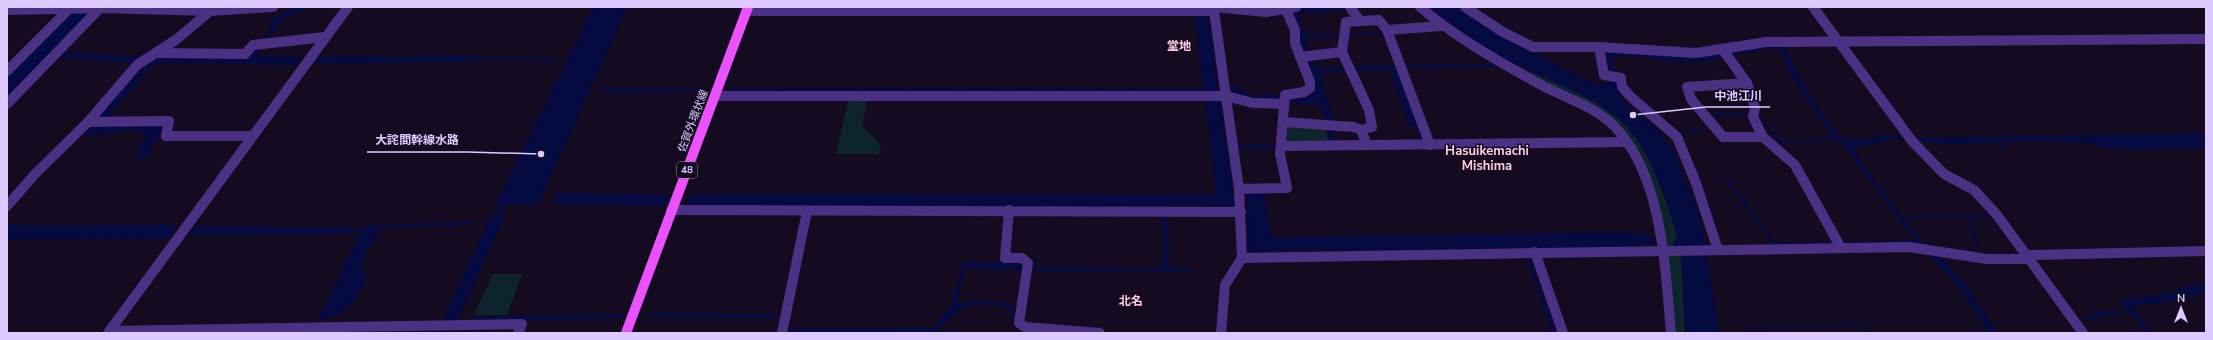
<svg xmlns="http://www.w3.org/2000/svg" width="2213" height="340" viewBox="0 0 2213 340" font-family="'Nunito Sans','Noto Sans JP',sans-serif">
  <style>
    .green { fill: #0d242b }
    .water { fill: #050a40 }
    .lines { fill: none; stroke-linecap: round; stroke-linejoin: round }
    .stream { stroke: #050a40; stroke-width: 2.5 }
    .minor { stroke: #4a3184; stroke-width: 10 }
    .major { stroke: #ec51ff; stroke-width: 10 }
    .labels { text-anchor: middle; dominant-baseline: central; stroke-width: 3; stroke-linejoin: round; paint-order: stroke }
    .shield { fill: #140b21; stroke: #a191bc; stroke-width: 1 }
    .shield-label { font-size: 10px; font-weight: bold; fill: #decaff }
    .street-label { font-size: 11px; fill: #decaff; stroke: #140b21 }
    .neighbourhood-label { font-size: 12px; font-weight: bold; fill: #ffccdf; stroke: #140b21 }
    .quarter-label { font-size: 13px; font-weight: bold; fill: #ffccdf; stroke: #140b21 }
    .leader { fill: none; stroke: #decaff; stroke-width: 1.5 }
    .callout-dot { fill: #decaff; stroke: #140b21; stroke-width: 1.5 }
    .callout-label { font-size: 12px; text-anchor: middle; font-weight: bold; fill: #decaff; stroke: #140b21; stroke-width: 3; stroke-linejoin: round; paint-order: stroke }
  </style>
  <rect width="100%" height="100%" fill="#140b21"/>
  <!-- green -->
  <g class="green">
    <path d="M1506 59C1542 76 1608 101 1632 132 1654 161 1666 200 1677 235L1673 243 1681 258 1685 333H1675L1663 229 1654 188 1636 148 1590 107Z"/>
    <polygon points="849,98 868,98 862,125 881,145 879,154 836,154"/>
    <polygon points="1287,124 1325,127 1329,144 1285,141"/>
    <polygon points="493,274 522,274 507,315 474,315"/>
  </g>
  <!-- water -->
  <g class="water">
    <polygon points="307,7 306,10 283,18 256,56 302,57 295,65 158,63 153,65 108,117 102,117 96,126 129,126 130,128 146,125 163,127 157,139 160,140 151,146 152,150 149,156 140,159 135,155 147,134 125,131 97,136 84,135 84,131 97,117 135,63 56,57 63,52 133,56 137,55 249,58 264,40 272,19 294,8"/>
    <polygon points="593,7 628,7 538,205 506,205 501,216 505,216 459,318 453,319 447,333 442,333 448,319 443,319 488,221 491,216 496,216 501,205 495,205"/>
    <polygon points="1379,7 1319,13 1301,12 1299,16 1302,28 1308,35 1382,31 1383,34 1359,34 1309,39 1307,41 1308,51 1314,65 1322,69 1355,68 1355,66 1494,64 1499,67 1397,69 1424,138 1421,139 1415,128 1408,124 1392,76 1394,73 1391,70 1324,73 1320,77 1334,120 1331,128 1335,143 1330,143 1326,120 1320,105 1257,101 1235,95 1230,91 1231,86 1239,87 1249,94 1260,96 1265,93 1289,97 1311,95 1317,89 1301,49 1300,32 1289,8"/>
    <path d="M1427 7H1458L1500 35 1584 79 1603 86 1609 82 1608 79 1615 80 1625 103 1655 127 1673 150 1700 215 1720 333H1685L1681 258 1673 243 1677 235C1666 200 1654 161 1631 132 1605 98 1543 80 1505 59 1478 44 1451 27 1427 7Z"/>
    <polygon points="92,11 7,98 7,77 72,12"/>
    <polygon points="1194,14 1208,14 1235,206 687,206 691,194 1216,194 1205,100 728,93 731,88 1203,89"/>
    <path d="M1760 46H1784C1792 64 1830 135 1847 139 1861 142 1877 135 1890 135 1898 135 1907 137 1915 138L2206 133V149L2130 150 2110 149 2086 143 2050 141 2002 142 2007 149H2003L1996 142 1953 144 1892 139 1856 148 1859 159 1923 244 1942 259 1967 286 1998 333H1989L1955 282 1918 243 1848 244 1847 242 1915 240 1841 142 1835 140 1783 143 1782 145 1766 127C1773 129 1774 135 1780 138 1790 143 1820 138 1831 137V134C1818 113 1802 94 1790 73 1786 66 1784 52 1777 49 1765 45 1743 57 1729 55L1727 59C1709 61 1690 64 1671 62 1652 60 1633 52 1613 57L1614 70 1613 72 1607 69 1605 51 1693 55 1723 54Z"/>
    <path d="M372 56C403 58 434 54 464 56 495 58 526 58 557 58L555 61 467 60 460 62 314 63 319 57Z"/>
    <polygon points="602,88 710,89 707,92 600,92"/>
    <polygon points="1238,145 1276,145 1275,149 1239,149"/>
    <polygon points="1707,180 1730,180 1776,243 1830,242 1830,244 1774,245 1727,182"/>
    <polygon points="556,193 670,194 665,206 557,205 558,201 553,201"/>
    <polygon points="1247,194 1264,194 1272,237 1630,232 1652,236 1653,244 1639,244 1634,247 1249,251"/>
    <path d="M1160 216H1165L1169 232V266L1196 270 1195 273 1174 271H1038C1032 268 1026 267 1021 271L968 268 965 270 957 304 975 301 1008 303 1013 306 1014 323 1046 333C1021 333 1014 335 1009 308 996 304 972 302 960 310 951 316 944 325 937 332L787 333V330L796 329 933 328 951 306 964 262 1012 263 1023 266 1049 267 1162 268 1163 234Z"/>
    <path d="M475 221 474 224H461L459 226 450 227 451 225 380 229 360 266 367 275C360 300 345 317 318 320L361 230 351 231 348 234 188 235 195 226 352 227V229L362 228 364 226Z"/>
    <polygon points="7,225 177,225 168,239 7,240"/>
    <polygon points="1526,258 1530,258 1557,333 1552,333"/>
    <path d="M2196 284H2206V291L2186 299 2133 307 2152 333H2147C2142 328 2138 319 2132 315 2124 310 2100 316 2092 320L2081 318 2102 311H2127L2120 300 2165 294Z"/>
    <polygon points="648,313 777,314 776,318 646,317"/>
    <polygon points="624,314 622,318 474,321 476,317"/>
    <polygon points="1863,322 1870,333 1866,333 1861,324 1747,329 1746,327"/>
  </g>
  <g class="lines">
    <!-- stream -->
    <g class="stream">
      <polyline points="1758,116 1766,127"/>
      <polyline points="1711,117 1725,113 1749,115"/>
      <polyline points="1682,133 1703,129 1704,121"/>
      <polyline points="1972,217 1971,230 1978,246"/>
      <polyline points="1904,219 1929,216 1992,216"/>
    </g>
    <!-- minor -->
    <g class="minor">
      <polyline points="1350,7 1360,21"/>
      <path d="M1420 7C1458 39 1501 63 1545 87 1569 99 1598 108 1616 128 1663 179 1665 268 1671 333"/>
      <polyline points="1465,7 1503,32 1533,47 1599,47 1696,53 1766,42 2206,39"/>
      <polyline points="1813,7 1912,141 1944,174 1974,190 1997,215 2083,333"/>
      <polyline points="7,10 101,8 210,11 273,7"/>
      <polyline points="210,11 177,39 137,65 88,122 169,121 166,136 252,136"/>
      <polyline points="747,11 1214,11 1214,7 1266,12 1296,7"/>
      <polyline points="1214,11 1239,189"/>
      <polyline points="1599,47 1604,75 1621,78 1622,87 1631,97 1677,137 1696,183 1718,250"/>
      <polyline points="1723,50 1747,83 1755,108 1753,117 1763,137 1795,165 1841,248"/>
      <polyline points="1342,52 1346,22 1379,20 1387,30"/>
      <polyline points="156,53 245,54 253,45 325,37"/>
      <polyline points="1300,57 1342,52 1369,110 1372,127 1361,130"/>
      <polyline points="7,71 71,7"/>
      <polyline points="1747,83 1687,87 1691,99 1723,137 1763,137"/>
      <polyline points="716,96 1226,96 1253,103 1284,104"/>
      <polyline points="7,104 101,7"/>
      <polyline points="1284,122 1354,127 1361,130 1367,145"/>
      <polyline points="1430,145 1387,30 1441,26"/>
      <polyline points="1281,146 1627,142"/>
      <polyline points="7,206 35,174 88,122"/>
      <polyline points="671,210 1241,212"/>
      <polyline points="1009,210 1005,258 1022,258 1028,263 1019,323 1025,327 1100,333"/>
      <polyline points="1535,252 1563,333"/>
      <polyline points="2027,255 2206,251"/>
      <polyline points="1242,258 1909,247 1987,259 2030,259"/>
      <polyline points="110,331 522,324 518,333"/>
      <polyline points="108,333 348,7"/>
      <polyline points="782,333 807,211"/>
      <polyline points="1221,333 1225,285 1242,258 1239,189 1287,188 1280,154 1285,95 1304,92 1310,88 1310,82 1295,43 1295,30 1287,12"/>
    </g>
    <!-- major -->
    <polyline class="major" points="626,333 748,7"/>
  </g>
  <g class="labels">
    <!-- shield labels -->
    <rect class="shield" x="677" y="162" width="20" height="16" rx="3"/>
    <g class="shield-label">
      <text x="687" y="170">48</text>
    </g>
    <!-- street labels -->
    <g class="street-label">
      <text transform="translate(693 121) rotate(-69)">佐賀外環状線</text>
    </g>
    <!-- neighbourhood labels -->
    <g class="neighbourhood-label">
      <text x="1179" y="46">堂地</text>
      <text x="1131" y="301">北名</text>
    </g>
    <!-- quarter labels -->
    <g class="quarter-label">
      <text x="1487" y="151">Hasuikemachi<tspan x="1487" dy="15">Mishima</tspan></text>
    </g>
  </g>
  <!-- callouts -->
  <path class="leader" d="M1633 115L1706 107H1770M541 154L467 152H367"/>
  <g class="callout-dot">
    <circle cx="1633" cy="115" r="4"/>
    <circle cx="541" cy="154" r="4"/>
  </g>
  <g class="callout-label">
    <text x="1738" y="100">中池江川</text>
    <text x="417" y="144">大詫間幹線水路</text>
  </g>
  <!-- border -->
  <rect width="2213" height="340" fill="none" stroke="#decaff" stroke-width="16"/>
  <!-- north arrow -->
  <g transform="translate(2181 308)" stroke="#140b21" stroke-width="3" paint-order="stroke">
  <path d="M0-3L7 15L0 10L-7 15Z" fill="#decaff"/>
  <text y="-6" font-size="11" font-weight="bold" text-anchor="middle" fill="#decaff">N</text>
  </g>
</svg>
